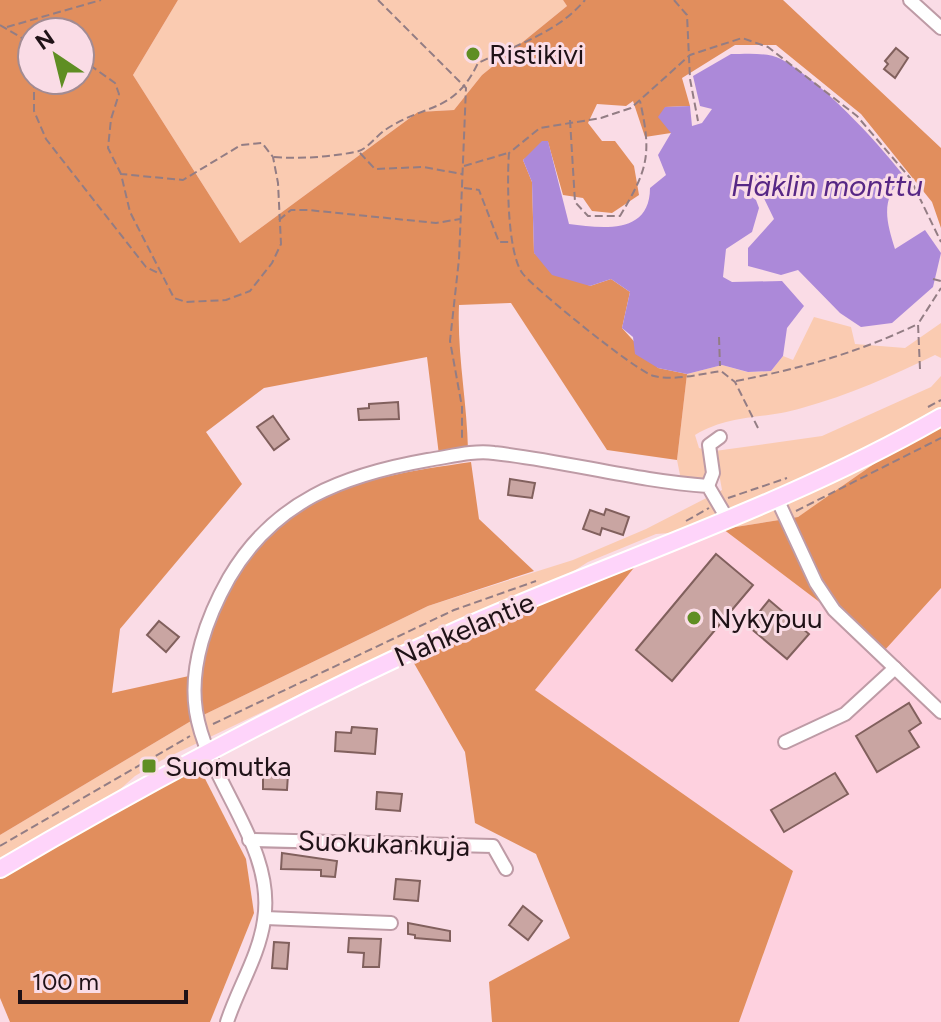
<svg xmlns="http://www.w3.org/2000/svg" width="941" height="1022" viewBox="0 0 941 1022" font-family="Figtree,sans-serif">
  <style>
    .built { fill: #fed1df }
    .green { fill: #facbb1 }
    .forest { fill: #e18e5d; fill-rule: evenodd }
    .water { fill: #ac89d9 }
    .building { fill: #c9a5a2; stroke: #81605d; stroke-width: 2 }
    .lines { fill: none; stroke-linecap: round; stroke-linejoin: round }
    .minor-casing { stroke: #be9ba6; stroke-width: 16 }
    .major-casing { stroke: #fff; stroke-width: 20 }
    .path { stroke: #937d84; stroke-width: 2; stroke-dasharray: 8 4; stroke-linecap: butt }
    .minor { stroke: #fff; stroke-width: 12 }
    .major { stroke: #fed4fa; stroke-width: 16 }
    .poi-dot { fill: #5f8e23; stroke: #fadce6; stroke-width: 3 }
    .labels { text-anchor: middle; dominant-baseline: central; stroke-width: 6; stroke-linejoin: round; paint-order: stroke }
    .poi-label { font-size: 28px; fill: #1f1217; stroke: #fadce6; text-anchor: start }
    .street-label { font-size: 28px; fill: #1f1217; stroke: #fadce6 }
    .water-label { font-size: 30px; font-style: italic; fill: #572785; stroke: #fadce6 }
  </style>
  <rect width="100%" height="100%" fill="#fadce6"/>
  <!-- built -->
  <polygon class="built" points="723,529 884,651 941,588 941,1022 739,1022 793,871 535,690 637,564"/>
  <!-- green -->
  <g class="green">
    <polygon points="178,0 563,0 567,6 482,75 454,110 418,112 240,243 133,75"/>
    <path d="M814 317 851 327 855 344 905 348 941 323V358L935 355C892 376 849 395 802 408 762 420 733 413 695 435L699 448 706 450 708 478 681 480 677 460 687 374 722 365 747 372 771 371 783 356 793 360Z"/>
    <polygon points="941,376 941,423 798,517 723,529 656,534 588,562 566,576 425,634 162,760 135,776 117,792 0,860 0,835 191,721 428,606 573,560 646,529 722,490 715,451 822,436 931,387"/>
  </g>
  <!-- forest -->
  <g class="forest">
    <path d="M0 0H178L133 75 240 243 418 112 454 110 482 75 567 6 563 0H783L941 148V228L932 202 861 114 776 45H735L682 78 690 106 665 107 671 133 645 137 633 101 626 106 597 104 588 123 602 141H615L634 166 639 195 612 213 592 211 583 198 563 195 548 142 523 160 532 182 534 253 590 286 611 279 630 292 622 328 658 368 687 374 677 460 607 450 511 303 459 305C457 354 467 401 468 450L439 455 427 357 264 388 206 432 242 484 120 629 112 693 198 674C212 632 227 586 254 550 304 485 396 473 471 462L479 519 534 571 428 606 191 721 0 835ZM32 32H80V80H32Z"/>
    <polygon points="941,423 941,588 884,651 723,529 798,517 904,443"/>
    <polygon points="637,564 535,690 793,871 739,1022 492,1022 489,982 570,938 536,854 475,823 465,752 411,658"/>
    <polygon points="197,763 246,859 254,913 210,1022 10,1022 0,998 0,877"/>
  </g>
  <!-- water -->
  <path class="water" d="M731 54C746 54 768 52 781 59 823 83 874 138 904 176 880 199 886 220 895 249L925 230 941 253 933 287 892 323 861 327 840 313 798 270 781 275 748 266V248L774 219 756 182H737L735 185 756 200 759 208 752 232 726 249 723 277 732 282 782 281 804 306 787 328 783 356 771 371 748 372 722 365 687 374 658 368 635 354 633 337 622 328 630 292 611 279 590 286 552 275 534 253 532 182 523 160 542 141H548L569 224C600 228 650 236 650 188L666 175 658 155 671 133 658 117 665 107 690 106 692 126 702 123 712 109 700 106 693 76Z"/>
  <!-- building -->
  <g class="building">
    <polygon points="896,48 908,58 895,78 884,69 888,64 885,61"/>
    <polygon points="398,402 399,419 359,420 358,409 369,408 369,404"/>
    <polygon points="273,416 289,439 274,450 257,427"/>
    <polygon points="510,479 535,483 532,498 508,495"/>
    <polygon points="606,509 629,517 623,535 602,528 600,535 583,529 590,510 604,515"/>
    <polygon points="716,554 753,585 672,681 636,650"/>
    <polygon points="769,600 809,634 787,659 748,626"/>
    <polygon points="159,621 179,637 166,652 147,635"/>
    <polygon points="909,703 921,723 909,731 919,747 877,772 856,736"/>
    <polygon points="352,727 377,729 375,754 335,751 336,732 351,733"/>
    <polygon points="835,773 848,794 784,832 771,810"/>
    <polygon points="263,774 288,774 287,790 263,789"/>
    <polygon points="377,792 402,794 400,811 376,809"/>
    <polygon points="282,853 337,861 335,877 321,876 321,870 281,869"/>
    <polygon points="396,879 420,881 418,901 394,899"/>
    <polygon points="523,906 542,921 528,940 509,925"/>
    <polygon points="408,923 450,931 450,941 415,938 415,935 408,934"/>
    <polygon points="349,938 381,939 379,967 363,967 364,953 348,952"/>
    <polygon points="274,942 289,943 287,969 272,968"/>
  </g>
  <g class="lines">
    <defs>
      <g id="minor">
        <polyline points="910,0 941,28"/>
        <polyline points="708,486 713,473 709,445 720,437"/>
        <polyline points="778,501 816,583 834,610 941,712"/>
        <polyline points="785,742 845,714 895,668"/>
        <polyline points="249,840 493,846 506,869"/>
        <polyline points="265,918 391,923"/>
        <path d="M227 1022C238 988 259 956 264 920 276 846 207 782 196 711 189 666 207 617 229 578 274 501 343 475 428 460 449 457 473 450 494 453 566 461 636 481 708 486L728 520"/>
      </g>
      <path id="major" d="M0 869C150 781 301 700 460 629 621 558 788 505 941 417"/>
    </defs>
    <!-- minor casing -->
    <use href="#minor" class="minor-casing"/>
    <!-- major casing -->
    <use href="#major" class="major-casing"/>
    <!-- path -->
    <g class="path">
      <polyline points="378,0 466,88 459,259 450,341 462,407 462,441"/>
      <polyline points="674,0 687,15 690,79 698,121"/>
      <polyline points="0,25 32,44"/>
      <polyline points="7,27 101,0"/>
      <polyline points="80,58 115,83 119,94 111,119 108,148 121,174 130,212 174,298 186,302 226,300 250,291 272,263 281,244 278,183 273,157 262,143 241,145 183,180 121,174"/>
      <polyline points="34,80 34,111 46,139 146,267 158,273"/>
      <path d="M570 120 575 202 588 216H620C648 169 652 155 640 101"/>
      <polyline points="360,153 375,169 423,167 462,174"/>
      <path d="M274 157C301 159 329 157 355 152 366 151 375 137 385 130 425 103 454 114 478 63 516 45 557 33 585 0"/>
      <polyline points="464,166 508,153"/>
      <polyline points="464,188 479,190 499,242 513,242"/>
      <polyline points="279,220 291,210 308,210 436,223 460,219"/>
      <polyline points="933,279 941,281"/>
      <polyline points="719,337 720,366"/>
      <polyline points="920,369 918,324 941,288"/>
      <path d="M736 381C803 368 857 353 918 324"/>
      <polyline points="928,407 941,400"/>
      <path d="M758 428 735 382 721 371C700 374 675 381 654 376 638 373 535 289 523 274 507 254 507 178 509 153L540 128 601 118 631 108 690 55 742 38 768 47 857 116 910 178 941 242"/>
      <polyline points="728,498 787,478"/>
      <polyline points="796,511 941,438"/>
      <polyline points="686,521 709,508"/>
      <polyline points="213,724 454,610 536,581"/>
      <polyline points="0,846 190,736"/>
    </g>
    <!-- minor -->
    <use href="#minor" class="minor"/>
    <!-- major -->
    <use href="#major" class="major"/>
  </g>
  <!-- markers -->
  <g class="poi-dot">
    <circle cx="473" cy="54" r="8"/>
    <circle cx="694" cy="618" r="8"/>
    <rect x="141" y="758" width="16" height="16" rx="4"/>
  </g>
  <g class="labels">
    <!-- poi labels -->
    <g class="poi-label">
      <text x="489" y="54">Ristikivi</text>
      <text x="710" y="618">Nykypuu</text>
      <text x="165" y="766">Suomutka</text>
    </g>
    <!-- street labels -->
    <g class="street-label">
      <text transform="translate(464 629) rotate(-23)">Nahkelantie</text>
      <text transform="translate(384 843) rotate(2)">Suokukankuja</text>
    </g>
    <!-- water labels -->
    <g class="water-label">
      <text x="827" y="185">Häklin monttu</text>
    </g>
  </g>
  <!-- north arrow -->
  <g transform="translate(56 56) rotate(325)"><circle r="38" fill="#fadce6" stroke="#a28b93" stroke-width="2"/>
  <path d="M0-6L14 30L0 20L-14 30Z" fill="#5f8e23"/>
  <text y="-12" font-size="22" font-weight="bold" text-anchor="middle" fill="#1f1217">N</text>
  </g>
  <!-- scale -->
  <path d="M20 990v12h166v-12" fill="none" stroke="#1f1217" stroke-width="4"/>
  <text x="32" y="990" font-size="24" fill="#1f1217" stroke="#fadce6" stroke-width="6" paint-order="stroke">100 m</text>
</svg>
